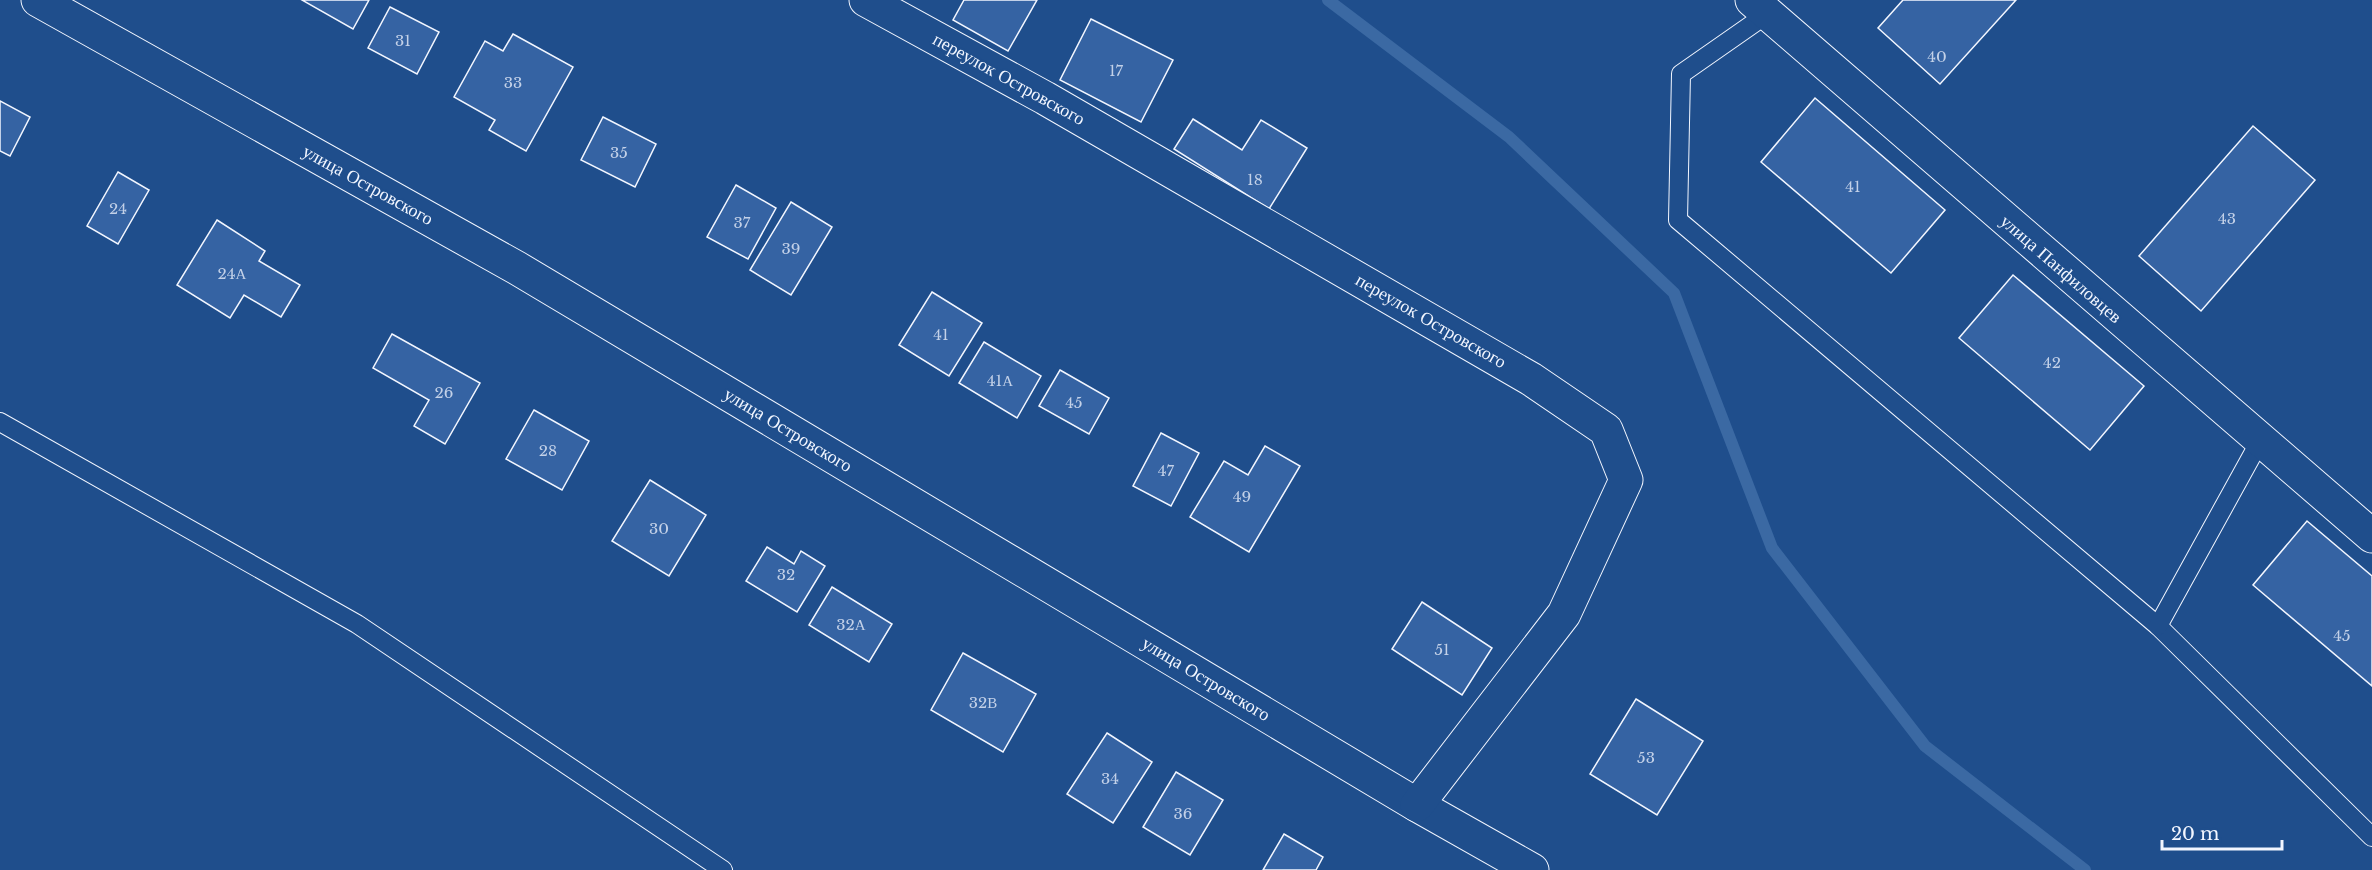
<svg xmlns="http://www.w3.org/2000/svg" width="2372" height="870" viewBox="0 0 2372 870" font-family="'Libre Baskerville',serif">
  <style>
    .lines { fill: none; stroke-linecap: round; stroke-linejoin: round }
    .stream { stroke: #3b69a3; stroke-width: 12 }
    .building { fill: #3563a3; stroke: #f2f6ff; stroke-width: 1.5 }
    .service-casing { stroke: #f2f6ff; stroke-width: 20 }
    .minor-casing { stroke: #f2f6ff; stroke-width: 35 }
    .service { stroke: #1f4e8c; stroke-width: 18 }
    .minor { stroke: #1f4e8c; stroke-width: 33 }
    .labels { text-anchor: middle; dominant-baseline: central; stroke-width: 4.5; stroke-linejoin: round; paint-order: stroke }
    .number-label { font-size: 15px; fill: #c3d1e8 }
    .street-label { font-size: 18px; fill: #f2f6ff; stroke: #1f4e8c }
  </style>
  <rect width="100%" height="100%" fill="#1f4e8c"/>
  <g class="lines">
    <!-- stream -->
    <polyline class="stream" points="1328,0 1509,137 1674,293 1772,548 1925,746 2085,870"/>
  </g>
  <!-- building -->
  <g class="building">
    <polygon points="302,0 369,0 353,29"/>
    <polygon points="964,0 1037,0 1008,51 953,20"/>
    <polygon points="1903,0 2016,0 1940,84 1878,28"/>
    <polygon points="390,7 439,32 417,74 368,48"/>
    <polygon points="1091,19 1173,60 1141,122 1060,80"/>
    <polygon points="513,34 573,67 526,151 489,130 495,120 454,97 485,41 503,51"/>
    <polygon points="1815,98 1945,210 1891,273 1761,162"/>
    <polygon points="0,101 30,117 10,156 0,151"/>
    <polygon points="603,117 656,144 635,187 581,160"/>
    <polygon points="1193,119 1242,150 1261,120 1307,148 1269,209 1174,149"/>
    <polygon points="2253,126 2315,180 2201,311 2139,256"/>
    <polygon points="118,172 149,190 118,244 87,226"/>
    <polygon points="736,185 776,208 748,259 707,237"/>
    <polygon points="791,202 832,227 791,295 750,270"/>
    <polygon points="217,220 265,251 259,261 300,285 281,317 244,295 230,318 177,285"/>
    <polygon points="2013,275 2144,386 2090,450 1959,338"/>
    <polygon points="932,292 982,323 949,376 899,345"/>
    <polygon points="392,334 480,383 445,444 414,426 429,400 373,368"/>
    <polygon points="984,342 1041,376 1017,418 959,383"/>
    <polygon points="1060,370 1109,398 1089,434 1039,406"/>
    <polygon points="534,410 589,441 562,490 506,459"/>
    <polygon points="1161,433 1199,453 1171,506 1133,486"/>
    <polygon points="1265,446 1300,466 1249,552 1190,517 1224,461 1248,475"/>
    <polygon points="650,480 706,515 669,576 612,541"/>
    <polygon points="2307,521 2372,576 2372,686 2253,585"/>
    <polygon points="767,547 794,564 801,551 825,566 797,612 746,581"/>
    <polygon points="832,587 892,624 869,662 809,625"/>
    <polygon points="1422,602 1492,648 1462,695 1392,649"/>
    <polygon points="963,653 1036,694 1003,752 931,710"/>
    <polygon points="1636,699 1703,741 1657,815 1590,774"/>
    <polygon points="1107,733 1152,762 1113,823 1067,794"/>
    <polygon points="1176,772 1223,800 1190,855 1143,827"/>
    <polygon points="1284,834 1323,857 1316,870 1263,870"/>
  </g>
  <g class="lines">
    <defs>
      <g id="service">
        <polyline points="1767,14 1681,74 1678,220 2158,626 2372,837"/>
        <polyline points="0,422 357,624 723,870"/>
        <polyline points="2158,626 2260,441"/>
      </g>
      <g id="minor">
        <polyline points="38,0 517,268 1417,805 1532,870"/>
        <polyline points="866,0 1045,98 1531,379 1606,430 1626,480 1564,614 1417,805"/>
        <polyline points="1752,0 2372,536"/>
      </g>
    </defs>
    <!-- service casing -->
    <use href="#service" class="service-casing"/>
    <!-- minor casing -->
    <use href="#minor" class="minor-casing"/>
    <!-- service -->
    <use href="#service" class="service"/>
    <!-- minor -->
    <use href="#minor" class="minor"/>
  </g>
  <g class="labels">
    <!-- number labels -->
    <g class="number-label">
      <text x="403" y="40">31</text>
      <text x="1937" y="56">40</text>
      <text x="1116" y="70">17</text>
      <text x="513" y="82">33</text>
      <text x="619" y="152">35</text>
      <text x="1255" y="179">18</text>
      <text x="1853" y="186">41</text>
      <text x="118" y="208">24</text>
      <text x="2227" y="218">43</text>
      <text x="742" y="222">37</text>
      <text x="791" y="248">39</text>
      <text x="232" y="273">24А</text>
      <text x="941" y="334">41</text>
      <text x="2052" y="362">42</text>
      <text x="1000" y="380">41А</text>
      <text x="444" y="392">26</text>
      <text x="1074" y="402">45</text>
      <text x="548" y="450">28</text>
      <text x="1166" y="470">47</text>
      <text x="1242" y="496">49</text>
      <text x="659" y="528">30</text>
      <text x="786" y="574">32</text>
      <text x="851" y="624">32А</text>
      <text x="2342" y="635">45</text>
      <text x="1442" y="649">51</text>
      <text x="983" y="702">32В</text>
      <text x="1646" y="757">53</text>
      <text x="1110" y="778">34</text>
      <text x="1183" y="813">36</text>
    </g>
    <!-- street labels -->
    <g class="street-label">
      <text transform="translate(1009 79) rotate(29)">переулок Островского</text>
      <text transform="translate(368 185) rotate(29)">улица Островского</text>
      <text transform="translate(2061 269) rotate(41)">улица Панфиловцев</text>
      <text transform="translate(1431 321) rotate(30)">переулок Островского</text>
      <text transform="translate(788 430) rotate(31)">улица Островского</text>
      <text transform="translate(1206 679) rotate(31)">улица Островского</text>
    </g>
  </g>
  <!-- scale -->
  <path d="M2162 840v9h120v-9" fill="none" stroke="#f2f6ff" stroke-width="3"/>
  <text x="2171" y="840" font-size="18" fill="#f2f6ff" stroke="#1f4e8c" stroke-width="4.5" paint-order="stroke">20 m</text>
</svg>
